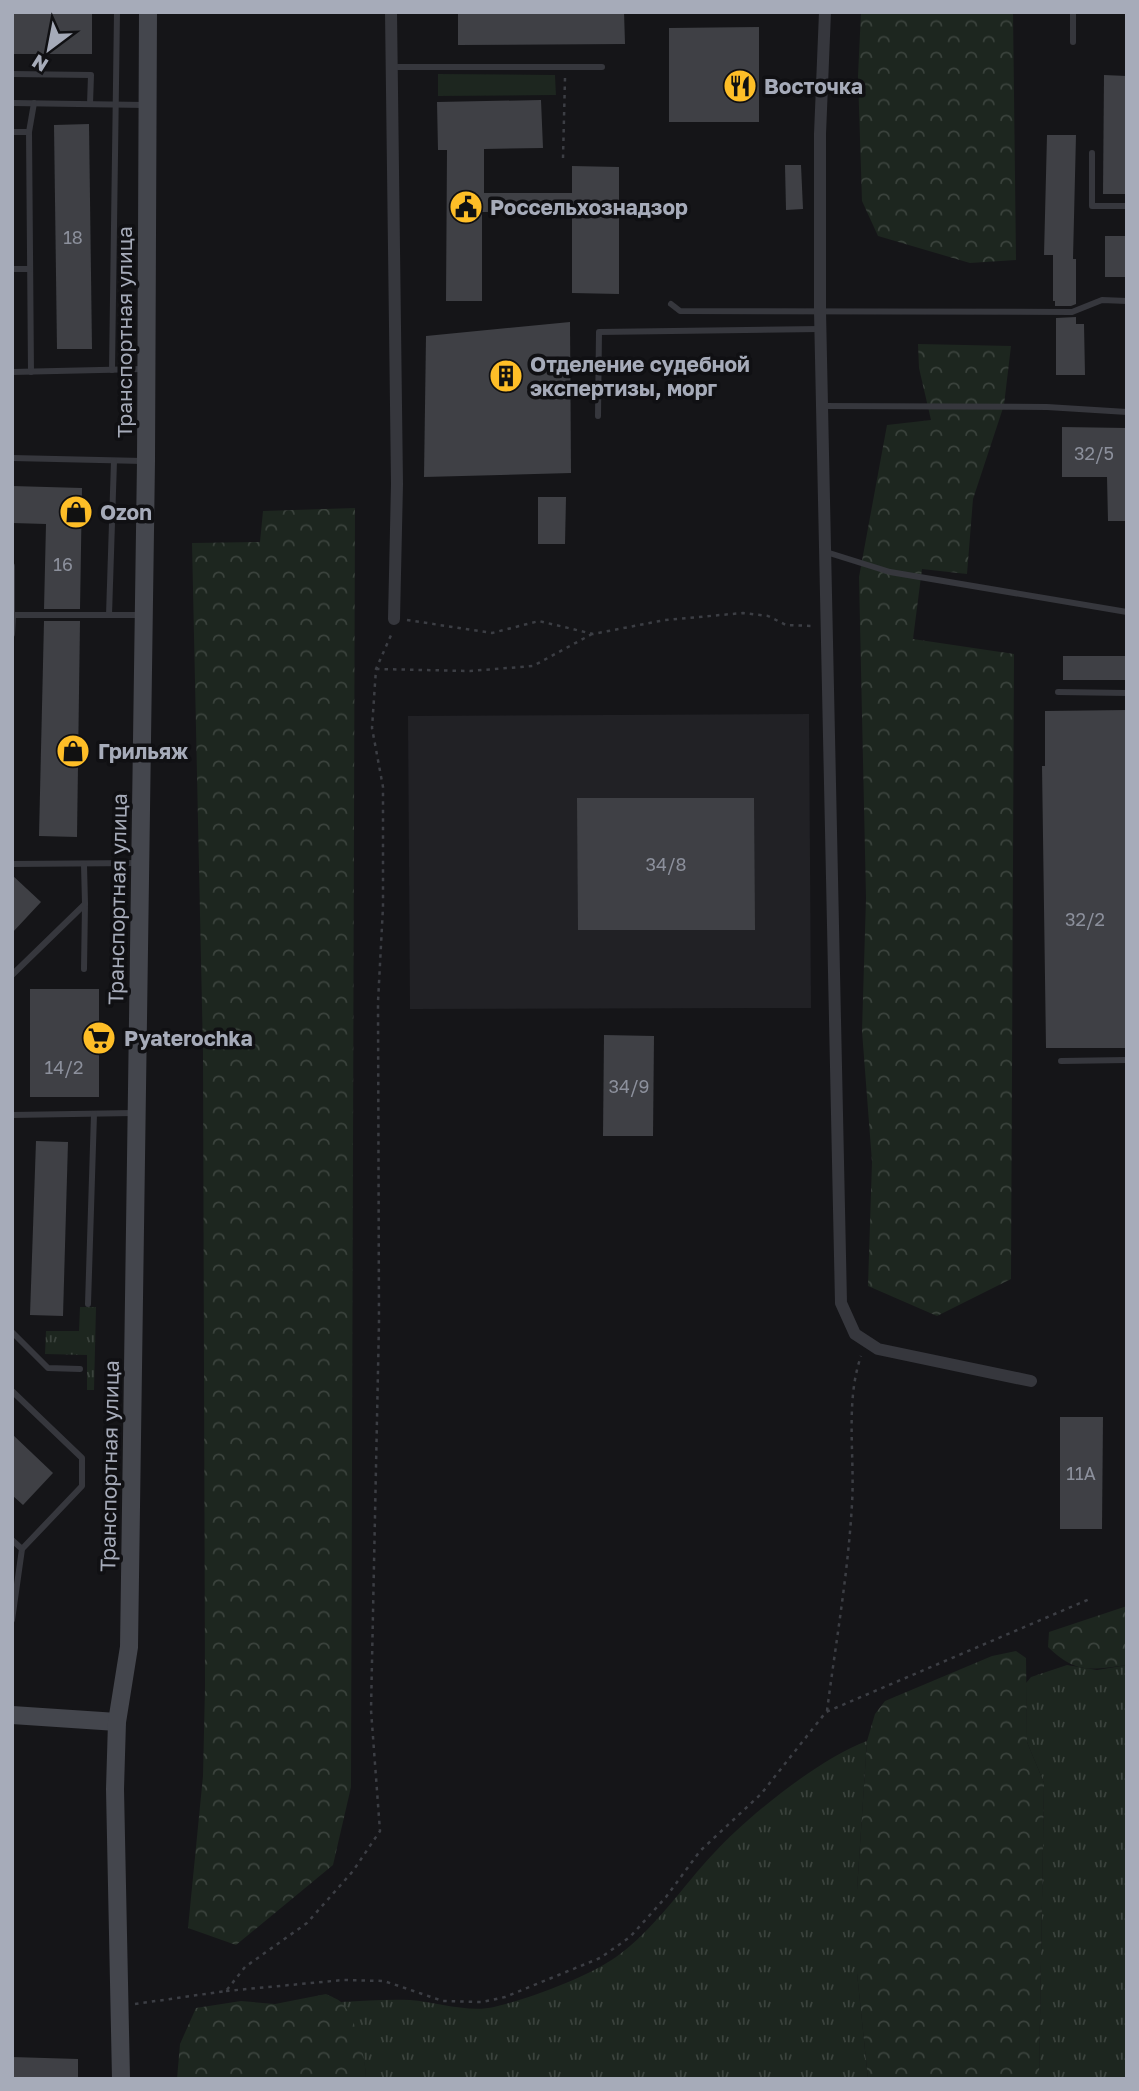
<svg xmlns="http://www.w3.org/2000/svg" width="1139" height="2091" viewBox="0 0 1139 2091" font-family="'Golos Text',sans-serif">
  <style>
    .built { fill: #212125 }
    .grass { fill: url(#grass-tufts) }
    .forest { fill: url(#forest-crowns) }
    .green { fill: #1d261f }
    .building { fill: #3f4045 }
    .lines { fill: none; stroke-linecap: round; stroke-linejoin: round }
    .path { stroke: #3c3e44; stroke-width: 2.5; stroke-dasharray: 3.5 5; stroke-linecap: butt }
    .lane { stroke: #36373d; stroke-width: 6 }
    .street { stroke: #36373d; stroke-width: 12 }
    .secondary { stroke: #44464d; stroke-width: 18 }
    .labels { text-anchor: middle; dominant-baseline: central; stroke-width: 7; stroke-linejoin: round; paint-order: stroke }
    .number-label { font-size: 18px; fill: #8c909c }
    .poi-label { font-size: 21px; font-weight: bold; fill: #a6abb9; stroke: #101013; text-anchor: start }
    .street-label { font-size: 21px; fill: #a6abb9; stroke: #101013 }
  </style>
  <defs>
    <pattern id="grass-tufts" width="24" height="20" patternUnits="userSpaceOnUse" patternTransform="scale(1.75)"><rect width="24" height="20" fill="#1d261f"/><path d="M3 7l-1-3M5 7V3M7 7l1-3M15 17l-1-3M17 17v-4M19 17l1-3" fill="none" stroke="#3b433d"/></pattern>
    <pattern id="forest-crowns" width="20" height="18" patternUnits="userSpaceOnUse" patternTransform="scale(1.75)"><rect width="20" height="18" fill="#1d261f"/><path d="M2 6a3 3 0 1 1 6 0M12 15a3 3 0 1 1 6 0" fill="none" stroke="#3b433d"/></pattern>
  </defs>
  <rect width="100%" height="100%" fill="#151518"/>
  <!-- built -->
  <polygon class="built" points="809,714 811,1008 410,1009 408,716"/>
  <!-- grass -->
  <g class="grass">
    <polygon points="80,1307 96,1307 94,1390 87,1390 87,1355 45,1354 46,1331 79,1331"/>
    <polygon points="1067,1665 1097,1670 1127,1665 1127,2079 1039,2079 1044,1783 1027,1742 1026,1683 1031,1677"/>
    <path d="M867 1741 857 1890V1973L868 2079H366C365 2051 354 2026 341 2002 364 2001 387 1999 410 2000 436 2002 469 2013 494 2007 528 1999 588 1977 616 1957 656 1928 681 1888 714 1853 748 1816 820 1758 867 1741Z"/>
  </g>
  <!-- forest -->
  <g class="forest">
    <polygon points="861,12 1013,12 1016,260 970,263 878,236 862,201 858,76"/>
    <polygon points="918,344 1011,346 1004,405 973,499 967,574 922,569 913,639 1014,654 1011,1279 937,1316 868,1286 872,1162 862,1031 866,898 859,577 887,425 931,420 919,368"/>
    <polygon points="355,508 351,1787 333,1865 236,1945 188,1928 203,1776 205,1687 203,1053 192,543 260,542 263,511"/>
    <path d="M1127 1606V1665C1090 1670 1076 1674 1048 1647L1049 1632Z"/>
    <polygon points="1016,1651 1026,1658 1027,1742 1044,1783 1039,2079 868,2079 857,1973 857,1890 867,1741 875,1714 885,1701 992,1656"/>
    <path d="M326 1994C330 1996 338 1999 341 2002 356 2017 366 2059 366 2079H177L180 2044 196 2008 241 2001 275 2004Z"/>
  </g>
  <!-- green -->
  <polygon class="green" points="438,74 555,75 556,95 438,96"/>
  <!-- building -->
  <g class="building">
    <rect x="12" y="12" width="80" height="42"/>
    <polygon points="458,12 624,12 625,44 458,45"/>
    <polygon points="759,27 759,122 669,122 669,28"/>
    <polygon points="1104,75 1127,76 1127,194 1103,194"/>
    <polygon points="541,100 543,148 484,149 484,193 572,193 572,166 619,167 619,294 572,293 572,212 482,212 482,301 446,301 447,150 438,150 437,102"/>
    <polygon points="89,124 92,349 57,349 54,125"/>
    <polygon points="1047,135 1076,135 1073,259 1076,259 1076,304 1071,306 1055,306 1055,301 1053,301 1053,255 1044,255"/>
    <polygon points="785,165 801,165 803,209 786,210"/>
    <rect x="1105" y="236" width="22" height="41"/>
    <polygon points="1076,317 1076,324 1084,324 1085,375 1056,375 1056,318"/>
    <polygon points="570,322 571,473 424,477 426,336"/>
    <polygon points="1062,427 1127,428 1127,521 1108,521 1107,477 1062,477"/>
    <polygon points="12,486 82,488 80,609 44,609 46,524 12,523"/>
    <polygon points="538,497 566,497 565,544 538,544"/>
    <polygon points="44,621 80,621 77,837 39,836"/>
    <rect x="1063" y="656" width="64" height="24"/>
    <polygon points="1127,710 1127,1048 1046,1048 1042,766 1045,766 1045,711"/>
    <polygon points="577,798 754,798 755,930 578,930"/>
    <polygon points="12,875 41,902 12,933"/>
    <rect x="30" y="989" width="69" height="108"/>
    <polygon points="604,1035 654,1036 653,1136 603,1136"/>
    <polygon points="36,1141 68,1142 63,1316 30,1315"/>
    <polygon points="1060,1417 1103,1417 1102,1529 1060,1529"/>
    <polygon points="12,1434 53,1473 23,1505 12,1495"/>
    <polygon points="12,2057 78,2059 78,2079 12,2079"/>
  </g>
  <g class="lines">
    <!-- path -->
    <g class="path">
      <polyline points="563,158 565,78"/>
      <polyline points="407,620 492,633 539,621 593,634 665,620 743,613 768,616 786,625 812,626"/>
      <polyline points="376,669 470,671 533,666 592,634"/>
      <path d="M827 1711C836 1641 848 1574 852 1504 855 1456 845 1402 861 1356"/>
      <polyline points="226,1991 343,1980 384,1981 443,2001 482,2002 505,1997 600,1958 630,1937 666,1897 700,1851 761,1794 826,1712 1092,1598"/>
      <polyline points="135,2004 226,1991 245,1967 307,1923 353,1871 380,1831 371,1710 379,1322 378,1002 383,907 383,787 372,728 376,669 392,633"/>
    </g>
    <!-- lane -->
    <g class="lane">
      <polyline points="1073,12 1073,42"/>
      <polyline points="392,67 602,67"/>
      <polyline points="12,74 91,75 90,104"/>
      <polyline points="12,103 145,105"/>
      <polyline points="12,132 29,132 31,372"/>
      <polyline points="29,132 34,103"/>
      <polyline points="1092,153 1092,206 1127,206"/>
      <polyline points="12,269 29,269"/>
      <polyline points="671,304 680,311 1072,312 1102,300 1127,301"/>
      <polyline points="112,370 117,12"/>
      <polyline points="12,372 144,369"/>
      <polyline points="822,406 1047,407 1127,412"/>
      <polyline points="598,416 599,332 820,329"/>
      <polyline points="12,458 143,461"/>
      <polyline points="826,552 890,572 1127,612"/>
      <polyline points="12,566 12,615"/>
      <polyline points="109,615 114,461"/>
      <polyline points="12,634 13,615 142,615"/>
      <polyline points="1058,692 1127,693"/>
      <polyline points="12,864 138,863"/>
      <polyline points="84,969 85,904"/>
      <polyline points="12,975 85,904 84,865"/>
      <polyline points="1061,1061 1127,1060"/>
      <polyline points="12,1115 134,1113"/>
      <polyline points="88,1304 94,1114"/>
      <polyline points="12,1332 48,1368 80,1369"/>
      <polyline points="12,1391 82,1458 82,1486 22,1549 12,1620"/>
      <polyline points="12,1540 22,1549"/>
    </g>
    <!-- street -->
    <g class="street">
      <polyline points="391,12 397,484 394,619"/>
      <polyline points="825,12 820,134 820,311 841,1303 855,1334 878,1349 1031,1381"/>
    </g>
    <!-- secondary -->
    <g class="secondary">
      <polyline points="12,1715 117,1722"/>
      <polyline points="121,2079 115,1789 117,1722 129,1647 146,461 148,12"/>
    </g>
  </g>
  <!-- icons -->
  <defs>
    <symbol id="restaurant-disc" viewBox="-11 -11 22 22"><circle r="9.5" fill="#febe27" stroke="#101013"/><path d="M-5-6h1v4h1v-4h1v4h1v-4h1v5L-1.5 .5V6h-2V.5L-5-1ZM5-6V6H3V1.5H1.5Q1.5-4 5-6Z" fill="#111"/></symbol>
    <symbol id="civic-disc" viewBox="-11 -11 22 22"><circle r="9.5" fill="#febe27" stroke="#101013"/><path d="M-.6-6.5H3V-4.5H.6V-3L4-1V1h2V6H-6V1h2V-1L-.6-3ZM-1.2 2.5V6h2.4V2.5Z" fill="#111"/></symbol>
    <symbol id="building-disc" viewBox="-11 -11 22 22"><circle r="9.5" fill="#febe27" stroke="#101013"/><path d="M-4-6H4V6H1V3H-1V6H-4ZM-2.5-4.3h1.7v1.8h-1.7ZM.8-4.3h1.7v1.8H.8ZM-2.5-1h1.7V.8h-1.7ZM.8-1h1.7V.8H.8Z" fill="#111"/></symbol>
    <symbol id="shop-disc" viewBox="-11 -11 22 22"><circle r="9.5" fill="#febe27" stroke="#101013"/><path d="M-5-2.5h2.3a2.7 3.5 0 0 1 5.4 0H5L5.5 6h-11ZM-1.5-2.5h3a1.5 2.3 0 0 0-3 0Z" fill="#111"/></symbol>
    <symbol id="supermarket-disc" viewBox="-11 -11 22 22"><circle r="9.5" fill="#febe27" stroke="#101013"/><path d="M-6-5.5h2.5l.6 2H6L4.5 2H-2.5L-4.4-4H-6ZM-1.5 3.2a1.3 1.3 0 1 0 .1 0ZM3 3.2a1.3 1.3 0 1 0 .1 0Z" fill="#111"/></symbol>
  </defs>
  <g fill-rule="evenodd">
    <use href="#restaurant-disc" x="721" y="67" width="38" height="38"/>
    <use href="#civic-disc" x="447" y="188" width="38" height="38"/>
    <use href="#building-disc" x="487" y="357" width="38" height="38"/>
    <use href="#shop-disc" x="57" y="493" width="38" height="38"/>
    <use href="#shop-disc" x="54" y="732" width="38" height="38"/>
    <use href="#supermarket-disc" x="80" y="1019" width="38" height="38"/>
  </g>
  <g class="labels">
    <!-- number labels -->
    <g class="number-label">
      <text x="73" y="237">18</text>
      <text x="1094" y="453">32/5</text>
      <text x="63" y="564">16</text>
      <text x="666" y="864">34/8</text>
      <text x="1085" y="919">32/2</text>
      <text x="64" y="1067">14/2</text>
      <text x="629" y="1086">34/9</text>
      <text x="1081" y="1473">11А</text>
    </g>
    <!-- poi labels -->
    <g class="poi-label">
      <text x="764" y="86">Восточка</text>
      <text x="490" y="207">Россельхознадзор</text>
      <text x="530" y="364">Отделение судебной<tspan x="530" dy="24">экспертизы, морг</tspan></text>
      <text x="100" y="512">Ozon</text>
      <text x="98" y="751">Грильяж</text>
      <text x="124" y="1038">Pyaterochka</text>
    </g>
    <!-- street labels -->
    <g class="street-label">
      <text transform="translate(124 332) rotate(-90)">Транспортная улица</text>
      <text transform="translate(117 899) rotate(-89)">Транспортная улица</text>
      <text transform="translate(109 1466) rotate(-89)">Транспортная улица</text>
    </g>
  </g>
  <!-- border -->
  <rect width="1139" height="2091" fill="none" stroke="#a6abb9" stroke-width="28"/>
  <!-- north arrow -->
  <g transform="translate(49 49) rotate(212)" stroke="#101013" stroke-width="5" paint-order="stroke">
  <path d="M0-5L12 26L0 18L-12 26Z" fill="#a6abb9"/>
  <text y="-10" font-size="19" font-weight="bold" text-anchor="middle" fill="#a6abb9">N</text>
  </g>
</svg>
